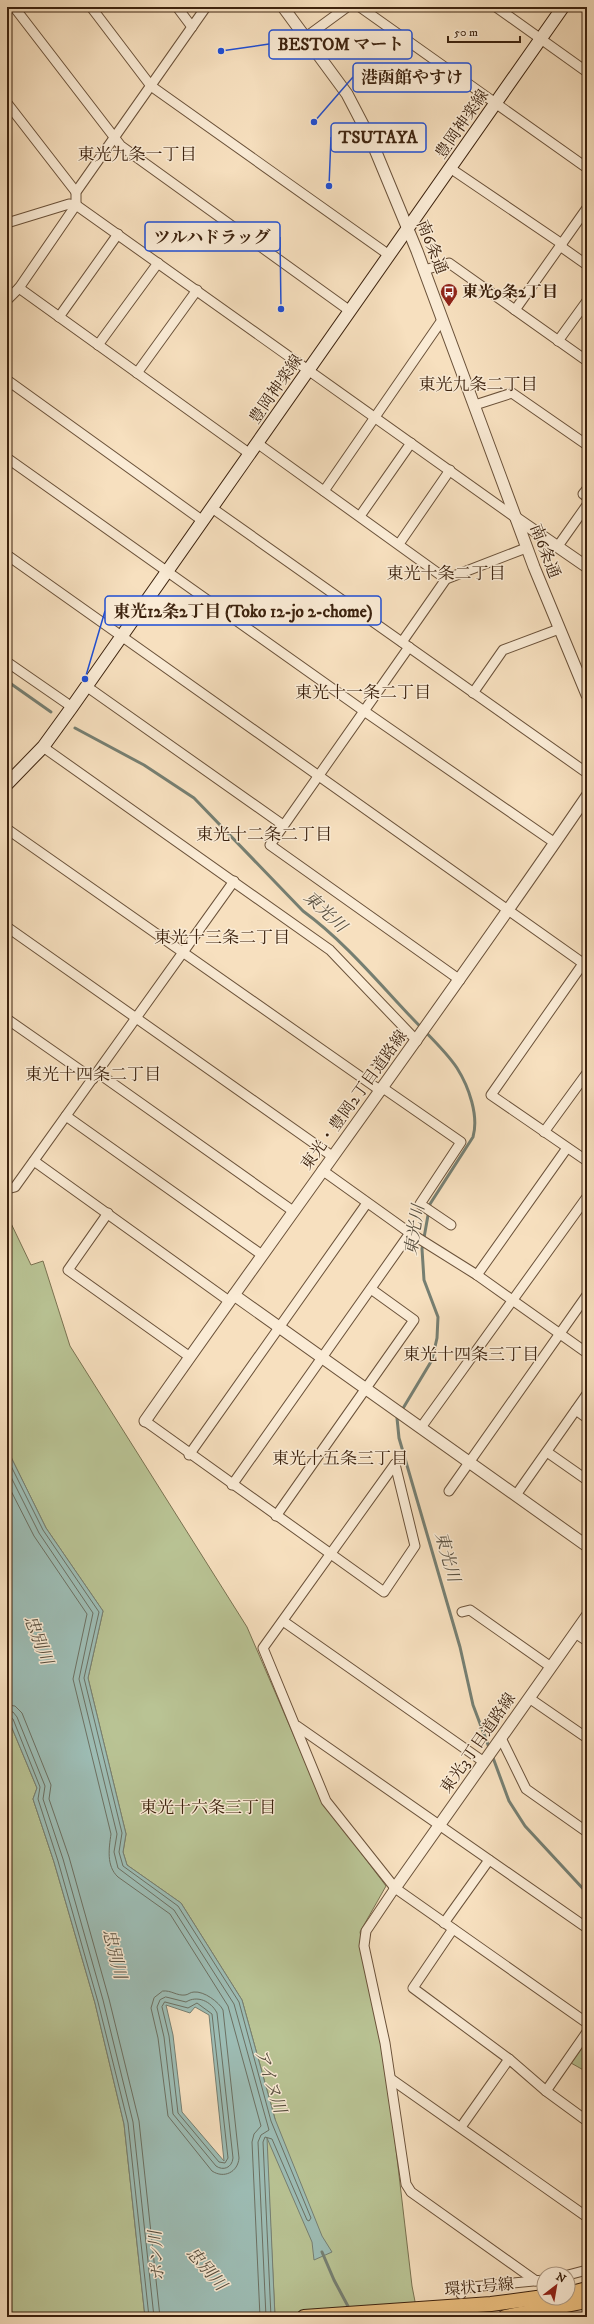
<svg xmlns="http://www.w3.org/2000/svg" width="594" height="2324" viewBox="0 0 594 2324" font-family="'IM FELL DW Pica','Noto Serif JP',serif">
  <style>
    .green { fill: #b9c394; stroke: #7a7251 }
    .water { fill: #9dbdb5; stroke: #767f72; fill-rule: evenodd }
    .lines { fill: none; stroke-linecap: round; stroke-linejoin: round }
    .shore { stroke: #6c7062; stroke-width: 1 }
    .stream { stroke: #767f72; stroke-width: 3 }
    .minor-tunnel { stroke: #d2ba9c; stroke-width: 9; stroke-dasharray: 9 4.5; stroke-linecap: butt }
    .minor-casing { stroke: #6b523a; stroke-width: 11 }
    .tertiary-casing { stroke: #6b523a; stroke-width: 13 }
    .secondary-casing { stroke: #3c220e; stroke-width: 14 }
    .primary-casing { stroke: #3c220e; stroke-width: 16 }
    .minor { stroke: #faebd5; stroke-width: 9 }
    .tertiary { stroke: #faebd5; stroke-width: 11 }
    .secondary { stroke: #faebd5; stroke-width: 12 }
    .primary { stroke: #ecc080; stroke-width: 14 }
    .labels { text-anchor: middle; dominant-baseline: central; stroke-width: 3; stroke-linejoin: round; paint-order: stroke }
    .street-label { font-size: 16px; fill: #3c220e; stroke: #faebd5 }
    .poi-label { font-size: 16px; font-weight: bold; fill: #3c220e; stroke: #faebd5; text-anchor: start }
    .neighbourhood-label { font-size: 17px; fill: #3c220e; stroke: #faebd5 }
    .water-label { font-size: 17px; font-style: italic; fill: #595040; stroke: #faebd5 }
    .leader { fill: none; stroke: #1d4ed8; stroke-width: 1.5 }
    .callout-dot { fill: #1d4ed8; stroke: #faebd5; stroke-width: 1.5 }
    .callout { fill: #faebd5; stroke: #1d4ed8; stroke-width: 1.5 }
    .callout-label { font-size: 17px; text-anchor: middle; font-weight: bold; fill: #3c220e }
  </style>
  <rect width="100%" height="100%" fill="#f7e0bf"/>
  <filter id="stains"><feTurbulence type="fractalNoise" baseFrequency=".005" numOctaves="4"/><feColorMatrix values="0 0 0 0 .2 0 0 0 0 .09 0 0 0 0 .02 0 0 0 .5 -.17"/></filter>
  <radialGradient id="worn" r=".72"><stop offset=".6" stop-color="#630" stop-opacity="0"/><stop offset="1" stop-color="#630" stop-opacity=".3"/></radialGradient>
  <!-- green -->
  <g class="green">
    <polygon points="7,1215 31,1265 43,1261 70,1346 247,1627 322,1801 386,1886 360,1932 388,2081 412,2286 418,2317 275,2317 266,2137 275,2119 242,2000 181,1903 127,1865 123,1852 126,1834 88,1678 103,1611 46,1528 7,1449"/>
    <polygon points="7,1716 37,1788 33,1799 54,1862 95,2003 124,2124 145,2317 7,2317 7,2251 11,2231 7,2160"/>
    <polygon points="587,2041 587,2072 571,2063"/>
  </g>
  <!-- water -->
  <path class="water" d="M7 1449 46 1528 103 1611 88 1678 126 1834 123 1852 127 1865 181 1903 242 2000 275 2119 322 2236 332 2252 314 2260 312 2242 267 2138 275 2317H145L124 2124 95 2003 54 1862 33 1799 37 1788 7 1716ZM166 2005 190 2013 195 2007 209 2015 224 2161 182 2112 173 2035Z"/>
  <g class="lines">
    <!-- shore -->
    <g class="shore">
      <polyline points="7,1458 43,1530 99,1612 84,1678 122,1833 119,1852 123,1866 178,1906 239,2002 271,2121 311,2218 309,2221 307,2220 272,2139 265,2137 263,2142 271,2317"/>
      <polyline points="7,1469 39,1533 93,1613 79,1679 117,1834 114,1852 118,1868 174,1910 234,2004 269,2130 261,2135 258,2142 266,2317"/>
      <path d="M7 1483 34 1536 87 1614 73 1679 111 1834C109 1848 106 1866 118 1877L170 1914 228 2006 261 2126 254 2134 252 2142 260 2317"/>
      <polyline points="7,1705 15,1706 22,1713 51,1785 49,1799 69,1857 109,1999 139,2121 160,2317"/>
      <polyline points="7,1711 13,1712 17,1717 45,1786 43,1799 63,1859 103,2000 133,2122 154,2317"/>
      <polyline points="7,1716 13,1719 40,1787 38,1799 58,1861 98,2002 128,2123 149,2317"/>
      <path d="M163 1991C171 1990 177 1996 185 1995 188 1995 190 1992 194 1992 204 1991 219 2002 223 2010L239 2158C238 2172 224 2179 212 2171L168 2116 158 2038 151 2008 154 1998Z"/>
      <path d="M166 1997 186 2002C197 1995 211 2001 217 2013L233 2158C232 2168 223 2171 216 2166L173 2114 164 2037 157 2007 160 2000Z"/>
      <polygon points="165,2002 188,2008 197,2003 212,2014 228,2158 225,2163 219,2162 178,2113 169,2036 162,2007"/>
    </g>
    <!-- stream -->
    <g class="stream">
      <polyline points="7,681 51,712"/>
      <path d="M75 728 144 765 194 798 303 911C344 941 377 981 412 1018 426 1033 446 1051 457 1068 469 1087 479 1116 473 1137L430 1204 422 1249 424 1280 438 1317 437 1338 432 1360 402 1410"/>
      <polyline points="399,1415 397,1418 399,1438 460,1647 473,1705 490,1750"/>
      <polyline points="492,1755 509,1801 525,1826 587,1893"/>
      <polyline points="322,2252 334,2280 350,2310"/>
    </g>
    <!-- minor-tunnel -->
    <polyline class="minor-tunnel" points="461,2294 462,2317"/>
    <defs>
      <g id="minor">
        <polyline points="14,7 121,146 350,311"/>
        <polyline points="91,7 151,86 389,255"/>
        <polyline points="177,7 192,27"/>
        <polyline points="360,7 587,168"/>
        <polyline points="496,7 587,72"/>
        <polyline points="306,37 347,7"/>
        <polyline points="7,103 76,192"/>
        <polyline points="450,168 562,244"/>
        <polyline points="7,223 69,204 76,205 516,518"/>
        <polyline points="560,246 587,265"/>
        <polyline points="424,270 449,263 587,361"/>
        <polyline points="19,288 250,454"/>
        <polyline points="7,300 19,288 76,205 76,192 206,7"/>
        <polyline points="515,310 587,208"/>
        <polyline points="59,317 118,234"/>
        <polyline points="558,341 587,301"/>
        <polyline points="98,345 158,263"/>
        <polyline points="137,373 197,290"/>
        <polyline points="7,380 203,521"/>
        <polyline points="475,405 512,393 587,445"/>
        <polyline points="257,443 446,579"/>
        <polyline points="7,458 364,711 555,843"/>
        <polyline points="587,489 583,494 587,497"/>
        <polyline points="324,491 442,320"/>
        <polyline points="212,508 587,773"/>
        <polyline points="360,516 411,443"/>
        <polyline points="399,544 450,470"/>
        <polyline points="558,546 587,505"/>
        <polyline points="7,555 587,966"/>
        <polyline points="402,642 446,579 526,548"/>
        <polyline points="409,647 270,845 460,980"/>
        <polyline points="7,662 72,707"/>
        <polyline points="86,686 283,825"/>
        <polyline points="473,693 503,650 559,629"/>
        <polyline points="43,747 330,950 417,1041"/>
        <polyline points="7,829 381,1091"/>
        <polyline points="7,927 332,1156"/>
        <polyline points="587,958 491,1095 587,1161"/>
        <polyline points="7,1019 93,1079"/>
        <polyline points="98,1073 293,1211"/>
        <polyline points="383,1088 461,1142 420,1204 451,1225"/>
        <polyline points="66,1116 262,1255"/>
        <polyline points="544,1132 587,1073"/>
        <polyline points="34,1161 229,1301"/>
        <polyline points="322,1170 410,1233 477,1275 587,1353"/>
        <polyline points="7,1189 15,1187 234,881"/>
        <polyline points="108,1213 68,1270 190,1357"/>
        <polyline points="477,1275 567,1148"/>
        <polyline points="576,1410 587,1418"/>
        <polyline points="145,1421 384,1592 415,1546 395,1464"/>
        <polyline points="422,1426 587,1197"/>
        <polyline points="547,1452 587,1480"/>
        <polyline points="189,1455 367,1203"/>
        <polyline points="395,1464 263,1648 326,1801 395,1888 587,2023"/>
        <polyline points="232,1485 410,1233"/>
        <polyline points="449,1491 587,1295"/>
        <polyline points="516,1495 587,1394"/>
        <polyline points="276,1516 414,1320 371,1289"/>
        <polyline points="462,1612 470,1610 551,1667"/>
        <polyline points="283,1621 484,1762"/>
        <polyline points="575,1633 587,1641"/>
        <polyline points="529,1698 587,1738"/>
        <polyline points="297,1726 587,1928"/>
        <polyline points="501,1738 526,1789 587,1832"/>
        <polyline points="395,1888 366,1931 364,1946 385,2043 406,2184 411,2192 536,2281"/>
        <polyline points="444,1923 489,1860"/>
        <polyline points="453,1929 413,1988 509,2059 546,2091 587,2121"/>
        <polyline points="391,2079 587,2217"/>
        <polyline points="546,2091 587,2032"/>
        <polyline points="461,2127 509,2059"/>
        <polyline points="568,2275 587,2270"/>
        <polyline points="461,2294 461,2288 544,2280"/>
      </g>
      <g id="tertiary">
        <polyline points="283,7 347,94 371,140 417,251 534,567 587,695"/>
        <polyline points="516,518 587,567"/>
        <polyline points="234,1295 587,1546"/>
        <path d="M145 1421C291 1212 443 1007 587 796"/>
        <polyline points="395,1888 587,1616"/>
      </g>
      <polyline id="secondary" points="7,784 43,747 72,707 563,7"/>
      <g id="primary">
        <polyline points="568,2294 587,2289"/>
        <polyline points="304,2317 491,2304 544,2297"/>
        <polyline points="505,2317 587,2301"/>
      </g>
    </defs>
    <!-- minor casing -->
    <use href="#minor" class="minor-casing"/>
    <!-- tertiary casing -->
    <use href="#tertiary" class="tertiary-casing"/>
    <!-- secondary casing -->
    <use href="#secondary" class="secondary-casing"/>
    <!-- primary casing -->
    <use href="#primary" class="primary-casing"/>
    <!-- minor -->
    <use href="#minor" class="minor"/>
    <!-- tertiary -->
    <use href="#tertiary" class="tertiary"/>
    <!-- secondary -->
    <use href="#secondary" class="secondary"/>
    <!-- primary -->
    <use href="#primary" class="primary"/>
  </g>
  <!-- icons -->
  <defs>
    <symbol id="bus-pin" viewBox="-11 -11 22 30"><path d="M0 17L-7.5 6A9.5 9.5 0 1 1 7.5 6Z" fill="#8f2418" stroke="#faebd5"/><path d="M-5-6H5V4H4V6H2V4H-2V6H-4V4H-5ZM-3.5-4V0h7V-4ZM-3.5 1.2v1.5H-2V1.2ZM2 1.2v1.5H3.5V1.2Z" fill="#fff"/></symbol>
  </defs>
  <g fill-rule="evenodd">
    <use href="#bus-pin" x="439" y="282" width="20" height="27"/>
  </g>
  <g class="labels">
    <!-- street labels -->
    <g class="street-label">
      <text transform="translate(462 124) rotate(-55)">豊岡神楽線</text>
      <text transform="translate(432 247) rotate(68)">南6条通</text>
      <text transform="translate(276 389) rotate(-55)">豊岡神楽線</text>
      <text transform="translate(545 551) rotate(69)">南6条通</text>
      <text transform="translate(354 1100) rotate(-54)">東光・豊岡2丁目道路線</text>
      <text transform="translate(478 1743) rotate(-55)">東光3丁目道路線</text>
      <text transform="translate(479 2287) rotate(-5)">環状1号線</text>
    </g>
    <!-- poi labels -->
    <g class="poi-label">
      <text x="462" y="292">東光9条2丁目</text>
    </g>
    <!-- neighbourhood labels -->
    <g class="neighbourhood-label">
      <text x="137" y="155">東光九条一丁目</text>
      <text x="478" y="385">東光九条二丁目</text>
      <text x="446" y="574">東光十条二丁目</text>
      <text x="363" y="693">東光十一条二丁目</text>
      <text x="264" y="835">東光十二条二丁目</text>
      <text x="222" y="938">東光十三条二丁目</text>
      <text x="93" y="1075">東光十四条二丁目</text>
      <text x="471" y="1355">東光十四条三丁目</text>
      <text x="340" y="1459">東光十五条三丁目</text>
      <text x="208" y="1808">東光十六条三丁目</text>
    </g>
    <!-- water labels -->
    <g class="water-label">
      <text transform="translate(325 912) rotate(43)">東光川</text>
      <text transform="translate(415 1230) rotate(-81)">東光川</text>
      <text transform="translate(447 1557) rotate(74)">東光川</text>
      <text transform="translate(38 1640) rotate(69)">忠別川</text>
      <text transform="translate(114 1954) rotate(76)">忠別川</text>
      <text transform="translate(270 2081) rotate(72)">アイヌ川</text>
      <text transform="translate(157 2256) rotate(-94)">ポン川</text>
      <text transform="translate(206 2269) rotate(49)">忠別川</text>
    </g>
  </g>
  <!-- callouts -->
  <path class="leader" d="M221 51L269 44M314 122L353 77M329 186L331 137M281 309L280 237M85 679L105 611"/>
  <g class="callout-dot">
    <circle cx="221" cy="51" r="4"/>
    <circle cx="314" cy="122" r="4"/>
    <circle cx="329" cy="186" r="4"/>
    <circle cx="281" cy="309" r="4"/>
    <circle cx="85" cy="679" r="4"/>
  </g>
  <g class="callout">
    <rect x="269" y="30" width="143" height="29" rx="4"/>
    <rect x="353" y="63" width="118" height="29" rx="4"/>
    <rect x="331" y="123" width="95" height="29" rx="4"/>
    <rect x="145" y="222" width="135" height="29" rx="4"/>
    <rect x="105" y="596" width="276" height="29" rx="4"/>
  </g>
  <g class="callout-label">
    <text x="341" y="50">BESTOM マート</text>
    <text x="412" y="83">港函館やすけ</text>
    <text x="378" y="143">TSUTAYA</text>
    <text x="212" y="243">ツルハドラッグ</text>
    <text x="243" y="617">東光12条2丁目 (Toko 12-jo 2-chome)</text>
  </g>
  <!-- margin -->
  <rect width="594" height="2324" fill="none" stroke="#f7e0bf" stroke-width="24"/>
  <rect x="8" y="8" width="578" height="2308" fill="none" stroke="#3c220e" stroke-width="2"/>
  <rect x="12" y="12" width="570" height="2300" fill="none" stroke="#3c220e"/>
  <!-- north arrow -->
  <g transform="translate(556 2286) rotate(31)"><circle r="19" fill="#faebd5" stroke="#ae9b85"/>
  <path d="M0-3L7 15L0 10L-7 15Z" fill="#8f2418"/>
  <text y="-6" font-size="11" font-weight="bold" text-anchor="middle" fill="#3c220e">N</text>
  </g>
  <!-- scale -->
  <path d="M448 36v6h72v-6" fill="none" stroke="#3c220e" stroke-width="2"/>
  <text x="454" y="36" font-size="12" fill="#3c220e" stroke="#faebd5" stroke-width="3" paint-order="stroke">50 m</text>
  <rect width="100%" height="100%" filter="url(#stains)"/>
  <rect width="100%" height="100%" fill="url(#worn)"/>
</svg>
